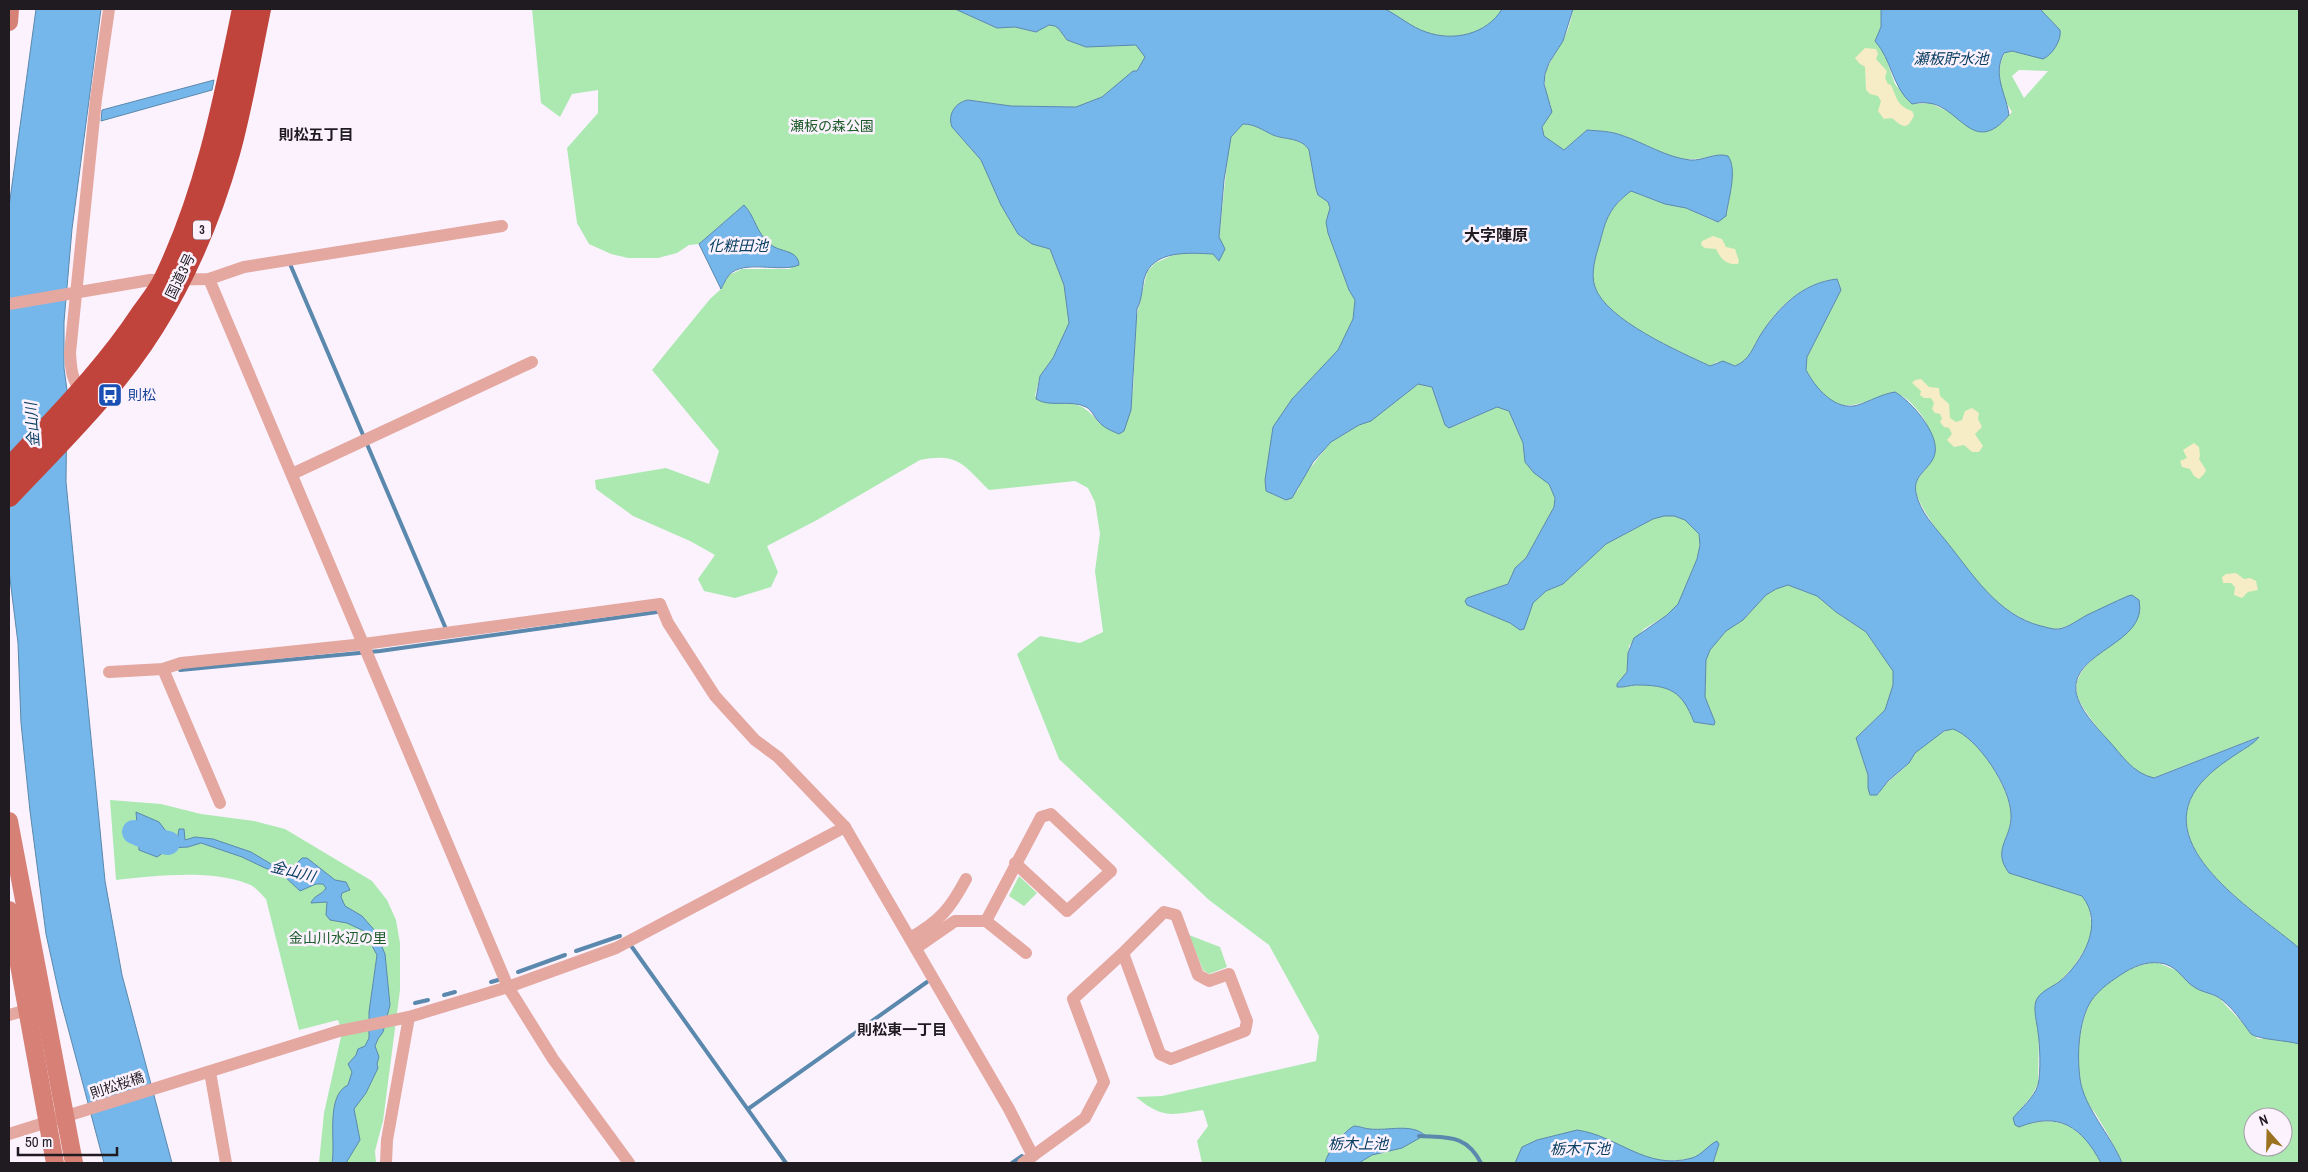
<svg xmlns="http://www.w3.org/2000/svg" width="2308" height="1172" viewBox="0 0 2308 1172" font-family="'Archivo Narrow','Noto Sans JP',sans-serif">
  <style>
    .green { fill: #ace9b1; fill-rule: evenodd }
    .sand { fill: #f6ecc6 }
    .water { fill: #75b7ea; stroke: #5b88ad }
    .lines { fill: none; stroke-linecap: round; stroke-linejoin: round }
    .stream { stroke: #5b88ad; stroke-width: 4 }
    .river { stroke: #75b7ea; stroke-width: 24 }
    .street { stroke: #e4a8a0; stroke-width: 12 }
    .secondary { stroke: #d68076; stroke-width: 18 }
    .highway { stroke: #c0443c; stroke-width: 22 }
    .labels { text-anchor: middle; dominant-baseline: central; stroke-width: 5; stroke-linejoin: round; paint-order: stroke }
    .shield { fill: #fbf2fe; stroke: #615c63; stroke-width: 1 }
    .shield-label { font-size: 12px; font-weight: bold; fill: #1f1b20 }
    .park-label { font-size: 14px; fill: #1d5c29; stroke: #fbf2fe }
    .street-label { font-size: 14px; fill: #1f1b20; stroke: #fbf2fe }
    .transit-label { font-size: 14px; fill: #164399; stroke: #fbf2fe; text-anchor: start }
    .water-label { font-size: 15px; font-style: italic; fill: #0b3f61; stroke: #fbf2fe }
    .neighbourhood-label { font-size: 15px; font-weight: bold; fill: #1f1b20; stroke: #fbf2fe }
    .quarter-label { font-size: 16px; font-weight: bold; fill: #1f1b20; stroke: #fbf2fe }
  </style>
  <rect width="100%" height="100%" fill="#fbf2fe"/>
  <!-- green -->
  <g class="green">
    <path d="M532 9H955L997 28 1015 27 1036 32 1049 25 1055 26 1059 29 1067 40 1086 47 1136 45 1146 57 1137 72 1102 97 1076 107 1011 106 968 100 952 127 981 160 1001 205 1018 234 1032 244 1050 249 1064 285 1069 323 1053 358 1040 376 1035 396 1042 402C1071 404 1080 398 1100 424L1133 392 1136 319 1147 272 1155 263 1171 256 1188 252 1213 254 1219 238 1229 144 1231 137 1243 124C1255 124 1262 130 1273 135 1285 140 1301 137 1309 150L1318 195 1328 202 1330 208 1326 222 1328 233 1349 290 1355 300 1353 319 1338 350 1273 427 1265 480 1266 491 1285 500 1298 490 1302 478 1331 442 1359 425 1371 420 1418 384 1432 387 1445 425 1455 426 1497 407 1509 411 1523 443 1525 462 1549 484 1555 498 1554 507 1532 547 1526 558 1515 568 1508 584 1467 598V605L1510 623 1520 630 1523 629 1533 603 1546 591 1563 584 1606 544 1653 519 1664 516H1674L1685 520 1699 534 1700 545 1697 559 1678 604 1667 615 1644 629 1629 646 1627 672 1617 684 1619 688C1638 683 1668 683 1683 698 1689 704 1691 715 1694 722L1713 725 1715 722 1705 697 1706 660 1710 650 1726 631 1743 620 1766 595 1776 589 1788 585 1817 596 1836 612 1866 632 1893 671V685L1885 710 1856 738 1868 776V788L1878 795C1885 782 1896 776 1907 765 1910 762 1912 756 1915 753 1921 746 1945 728 1954 729 1977 733 2012 794 2011 815 2011 840 1992 850 2009 873L2082 896 2089 905 2092 931 2085 949 2074 966 2060 981 2042 993 2035 1015 2039 1034 2038 1084 2031 1097 2013 1118 2019 1127C2059 1112 2082 1127 2101 1163H1713L1719 1144 1694 1158 1680 1160H1653L1578 1130 1537 1140 1523 1147 1515 1163H1359L1372 1155 1402 1148 1424 1133C1402 1126 1393 1130 1371 1129 1364 1129 1356 1124 1349 1129 1342 1133 1327 1156 1325 1163H1202L1197 1141 1208 1126 1203 1110C1170 1115 1163 1119 1136 1097L1162 1096 1316 1061 1319 1036 1269 945 1209 900 1059 759 1017 654 1040 636 1080 643 1103 632 1095 571 1100 534 1095 502 1088 488 1075 481 989 490C964 466 959 452 920 460L817 520 767 546 778 572 771 587 735 598 704 591 698 579 715 555 690 541 633 516 596 489 595 480 666 468 709 484 719 451 652 370 710 299 721 289 729 275 742 269H791L774 248 762 238 748 209 730 217 699 244 689 245 677 253 658 258H628L611 254 589 244 577 223 567 148 598 113V90L572 94 560 117 541 103Z"/>
    <path d="M1385 9H1502C1487 34 1454 42 1426 32 1411 27 1399 16 1385 9Z"/>
    <path d="M1573 9H1881V27L1875 41 1883 50 1895 84 1912 104 1930 103 1951 113 2001 124 2012 112C2000 95 1994 71 2005 53L2012 51 2027 54 2060 30 2040 9H2299V948C2260 914 2153 851 2197 788 2212 767 2238 752 2258 737L2153 778C2147 777 2141 774 2136 771 2122 761 2086 715 2079 700 2076 693 2075 684 2079 677 2088 657 2113 646 2128 631V596C2116 602 2066 629 2056 629 2037 628 2013 615 1998 603 1980 588 1918 512 1916 491 1914 478 1924 475 1927 464 1929 459 1929 432 1927 426 1926 419 1915 407 1910 402 1879 371 1848 446 1806 370L1807 357 1841 290 1837 279C1803 282 1776 308 1759 337 1754 346 1750 359 1739 364 1732 368 1724 364 1717 362L1710 366C1680 352 1606 320 1595 287 1590 273 1596 255 1600 242 1606 218 1610 207 1631 191L1665 204 1686 208 1714 221 1726 216 1731 187 1715 155C1677 168 1656 147 1622 135 1611 131 1599 131 1587 130L1564 150 1560 149 1544 136 1542 127 1551 106C1538 73 1547 70 1562 42 1568 32 1571 20 1573 9ZM2019 70 2048 71 2024 98 2012 76Z"/>
    <path d="M110 800 161 804 201 814 254 821 285 829 372 881 387 900 396 920 400 943V990L383 1121 375 1151 376 1163H319L324 1113 342 1032 338 1020 299 1030 266 899C261 894 255 886 248 884 210 869 156 876 116 880Z"/>
    <polygon points="1019,876 1037,893 1024,906 1009,896"/>
    <polygon points="1189,935 1220,947 1227,967 1209,974 1203,970"/>
    <path d="M2156 962 2180 972 2193 987 2219 998 2258 1039 2273 1038 2299 1044V1163H2122C2115 1146 2105 1129 2095 1113 2091 1108 2087 1103 2085 1097 2074 1070 2077 1030 2090 1003 2101 981 2132 965 2156 962ZM2253 1117H2283V1147H2253Z"/>
  </g>
  <!-- sand -->
  <g class="sand">
    <path d="M1865 48 1876 49 1878 54 1876 59 1887 71 1885 78 1888 84 1891 85C1897 98 1897 106 1912 111L1914 115C1908 130 1903 128 1892 118L1884 119 1878 111 1881 101 1878 96 1870 94 1866 90 1865 67 1859 63 1855 58Z"/>
    <path d="M1713 236 1722 239 1726 247 1735 249 1739 261 1738 264C1726 265 1721 259 1716 249L1705 248 1701 245 1702 241Z"/>
    <polygon points="1921,379 1929,387 1939,388 1940,396 1949,404 1950,418 1956,422 1962,420 1965,411 1972,408 1979,413 1978,419 1982,427 1975,434 1983,446 1979,452 1972,452 1964,445 1954,447 1947,440 1952,434 1949,428 1944,427 1940,422 1942,418 1940,414 1935,413 1932,409 1934,403 1931,398 1924,398 1920,395 1921,391 1912,383 1915,380"/>
    <polygon points="2194,443 2199,447 2200,456 2199,459 2206,470 2204,474 2199,479 2194,476 2190,469 2182,467 2180,461 2187,458 2183,450"/>
    <polygon points="2236,573 2244,579 2250,578 2256,581 2258,590 2248,592 2242,598 2234,595 2235,587 2231,583 2223,583 2222,577 2226,574"/>
  </g>
  <!-- water -->
  <g class="water">
    <polygon points="36,9 101,9 72,229 64,322 64,368 67,390 66,482 105,881 122,975 172,1163 104,1163 60,998 46,934 30,811 21,723 18,643 9,571 9,207"/>
    <path d="M955 9H1385C1399 16 1411 27 1426 32 1454 42 1487 34 1502 9H1573L1563 41 1549 63 1545 74 1544 84 1552 112 1542 127 1544 136 1564 150 1587 130C1598 131 1610 131 1621 135 1645 143 1665 157 1690 160 1704 161 1715 152 1728 156 1738 170 1728 200 1726 216L1718 222 1686 208 1665 204 1631 191C1610 207 1606 218 1600 242 1596 255 1590 273 1595 287 1606 320 1680 352 1710 366L1723 361 1735 366C1750 360 1753 347 1761 334 1779 307 1802 283 1837 279L1841 290 1807 357 1806 370C1815 387 1835 412 1858 405 1870 401 1882 394 1895 392 1911 401 1939 433 1935 453 1932 469 1912 474 1916 493 1920 512 1934 526 1946 541 1972 573 1997 615 2041 626 2046 627 2054 630 2059 629 2069 627 2078 620 2087 615 2100 609 2114 602 2128 596L2132 595 2139 600C2149 644 2070 651 2076 692 2079 709 2096 727 2108 740 2122 755 2132 773 2154 778L2259 737C2254 744 2245 748 2238 753 2223 763 2208 773 2197 788 2152 850 2260 914 2299 948V1044C2286 1040 2260 1040 2251 1034 2242 1022 2232 1006 2218 997 2211 993 2201 992 2194 987 2183 980 2180 969 2165 964 2151 960 2137 965 2125 972 2113 980 2100 988 2091 1001 2078 1022 2077 1056 2080 1079 2084 1108 2111 1135 2122 1163H2101C2082 1127 2059 1111 2019 1127L2015 1125 2013 1118C2021 1108 2034 1098 2038 1085 2041 1073 2040 1044 2038 1032 2037 1023 2033 1010 2036 1001 2039 992 2052 987 2059 982 2083 962 2105 924 2082 896L2009 873C1991 849 2012 839 2011 815 2011 788 1978 738 1953 729L1944 731 1915 753 1909 763 1888 781 1877 795H1870L1868 788V775L1856 738 1885 710 1893 685V671L1866 632 1836 612 1817 596 1788 585 1776 589 1766 595 1743 620 1726 631 1710 650 1706 660 1705 697 1715 722 1714 725 1694 722C1682 691 1670 685 1636 685 1630 685 1623 688 1617 687V684L1627 672 1628 653 1634 638 1667 615 1678 604 1697 559 1700 545 1699 534 1685 520 1674 516H1664L1653 519 1606 544 1563 584 1546 591 1533 603 1524 629 1520 630 1510 623 1467 605 1465 601 1467 598 1508 584 1515 568 1526 558 1532 547 1554 507 1555 498 1549 484 1534 473 1525 462 1523 443 1509 411 1497 407 1449 428 1445 425 1432 387 1418 384 1371 421 1359 425 1331 442 1313 462 1292 498 1286 500 1266 491 1265 480 1273 427 1292 399 1338 350 1353 319 1355 300 1349 290 1328 233 1326 222 1330 208 1328 202 1318 195 1316 189 1309 150C1301 137 1285 140 1273 135 1262 130 1255 124 1243 124L1231 137 1224 180 1219 237 1225 249 1219 261 1213 254C1190 253 1152 249 1144 279 1142 289 1142 299 1137 309L1131 410 1124 431 1119 434C1112 431 1104 428 1099 422 1094 417 1092 410 1086 407 1070 399 1050 408 1036 399L1040 376 1053 358 1069 323 1064 285 1050 249 1032 244 1018 234 1001 205 981 160 952 127C947 114 956 102 968 100L1011 106 1076 107 1102 97 1133 71H1137L1145 57 1136 45 1086 47 1067 40 1059 29 1055 26 1049 25 1036 32 1015 27 997 28Z"/>
    <path d="M1881 9H2040L2060 30C2062 40 2052 55 2043 59L2012 51 2004 53C1992 75 2006 93 2009 115 1973 158 1960 106 1928 103 1923 102 1917 103 1912 104 1892 87 1892 60 1875 41L1881 27Z"/>
    <polygon points="214,80 212,90 101,121 102,110"/>
    <path d="M744 205C755 216 756 233 770 244 780 253 798 249 799 265 780 273 744 259 729 275 726 279 723 285 721 289L699 244Z"/>
    <path d="M136 812 159 822 172 839 177 840 179 829H184L185 840 195 837 213 839 251 852 271 864 286 868 293 867 302 858H307L335 880 346 882 350 890 342 893 341 897 345 906 362 916 376 932 385 954 390 1005 383 1032 378 1039 375 1046 379 1057 377 1064 378 1068 366 1093 354 1109 360 1140 346 1163H332C336 1142 325 1096 348 1085L352 1072 348 1064 356 1055 358 1049 365 1046 369 1038V1012L377 955 364 931 347 923 330 920 326 915 327 902 311 903C314 895 322 895 326 888L323 884H316L300 891 281 873 265 868 242 857 201 843 188 847 170 848 157 857 139 850Z"/>
    <path d="M1354 1126C1360 1126 1365 1129 1370 1129 1389 1131 1410 1123 1425 1135L1402 1148 1372 1155 1359 1163H1325C1327 1152 1344 1131 1354 1126Z"/>
    <path d="M1577 1130C1619 1136 1646 1171 1692 1158 1702 1155 1708 1145 1717 1141L1719 1144 1713 1163H1515L1522 1147 1537 1140Z"/>
  </g>
  <g class="lines">
    <!-- stream -->
    <g class="stream">
      <polyline points="290,264 446,629"/>
      <polyline points="180,670 380,651 657,612"/>
      <polyline points="632,947 786,1163"/>
      <polyline points="576,951 620,936"/>
      <polyline points="518,972 565,955"/>
      <polyline points="491,982 498,980"/>
      <polyline points="444,995 455,992"/>
      <polyline points="415,1003 428,1000"/>
      <polyline points="748,1109 927,982"/>
      <path d="M1419 1136C1448 1138 1466 1134 1481 1163"/>
      <polyline points="1012,1163 1022,1156"/>
    </g>
    <!-- river -->
    <polyline class="river" points="134,832 150,839 168,843"/>
    <!-- street -->
    <g class="street">
      <polyline points="209,279 508,987 553,1059 629,1163"/>
      <polyline points="9,304 150,280 209,279 244,267 502,226"/>
      <path d="M82 391C71 380 71 367 70 353L96 99 109 9"/>
      <polyline points="292,474 532,362"/>
      <polyline points="163,669 220,803"/>
      <polyline points="109,672 163,669 181,663 364,644 660,604 668,623 715,696 755,740 778,757 845,827 1009,1109 1033,1156"/>
      <polyline points="986,921 1026,953"/>
      <path d="M910 938C940 921 950 909 966 879"/>
      <polyline points="916,948 955,921 986,921 1041,817 1051,814 1111,871 1067,911 1015,863"/>
      <polyline points="9,1015 27,1010"/>
      <polyline points="210,1072 226,1163"/>
      <polyline points="9,1134 339,1031 409,1017 508,987 616,948 845,827"/>
      <polyline points="386,1163 387,1140 409,1017"/>
      <polyline points="1023,1163 1085,1118 1104,1082 1073,999 1123,953 1164,912 1176,915 1198,975 1209,981 1229,974 1247,1021 1245,1031 1171,1059 1160,1054 1123,953"/>
    </g>
    <!-- secondary -->
    <g class="secondary">
      <polyline points="9,22 10,9"/>
      <polyline points="9,821 74,1163"/>
      <polyline points="9,910 55,1163"/>
    </g>
    <!-- highway -->
    <g class="highway">
      <path d="M9 469C55 419 104 371 142 313 150 302 159 291 165 278 206 193 224 101 243 9"/>
      <path d="M9 496C59 443 115 389 154 326 187 273 212 213 229 153 242 106 250 57 260 9"/>
    </g>
  </g>
  <!-- icons -->
  <defs>
    <symbol id="bus-square" viewBox="-11 -11 22 22"><rect x="-9" y="-9" width="18" height="18" rx="4" fill="#1a4fb4" stroke="#fbf2fe"/><path d="M-5-6H5V4H4V6H2V4H-2V6H-4V4H-5ZM-3.5-4V0h7V-4ZM-3.5 1.2v1.5H-2V1.2ZM2 1.2v1.5H3.5V1.2Z" fill="#fff"/></symbol>
  </defs>
  <g fill-rule="evenodd">
    <use href="#bus-square" x="96" y="381" width="28" height="28"/>
  </g>
  <g class="labels">
    <!-- shield labels -->
    <rect class="shield" x="193" y="220.5" width="18" height="19" rx="4"/>
    <g class="shield-label">
      <text x="202" y="230">3</text>
    </g>
    <!-- park labels -->
    <g class="park-label">
      <text x="832" y="126">瀬板の森公園</text>
      <text x="338" y="938">金山川水辺の里</text>
    </g>
    <!-- street labels -->
    <g class="street-label">
      <text transform="translate(180 276) rotate(-64)">国道3号</text>
      <text transform="translate(117 1085) rotate(-18)">則松桜橋</text>
    </g>
    <!-- transit labels -->
    <g class="transit-label">
      <text x="128" y="395">則松</text>
    </g>
    <!-- water labels -->
    <g class="water-label">
      <text x="1951" y="58">瀬板貯水池</text>
      <text x="738" y="245">化粧田池</text>
      <text transform="translate(32 425) rotate(-94)">金山川</text>
      <text transform="translate(293 871) rotate(14)">金山川</text>
      <text x="1358" y="1143">栃木上池</text>
      <text x="1580" y="1148">栃木下池</text>
    </g>
    <!-- neighbourhood labels -->
    <g class="neighbourhood-label">
      <text x="316" y="134">則松五丁目</text>
      <text x="902" y="1029">則松東一丁目</text>
    </g>
    <!-- quarter labels -->
    <g class="quarter-label">
      <text x="1496" y="235">大字陣原</text>
    </g>
  </g>
  <!-- border -->
  <rect width="2308" height="1172" fill="none" stroke="#1f1b20" stroke-width="20"/>
  <!-- north arrow -->
  <g transform="translate(2268 1132) rotate(340)"><circle r="24" fill="#fbf2fe" stroke="#a39ca5"/>
  <path d="M0-4L9 19L0 12L-9 19Z" fill="#9b721f"/>
  <text y="-8" font-size="14" font-weight="bold" text-anchor="middle" fill="#1f1b20">N</text>
  </g>
  <!-- scale -->
  <path d="M18 1147v8h99v-8" fill="none" stroke="#1f1b20" stroke-width="2.5"/>
  <text x="25" y="1147" font-size="15" fill="#1f1b20" stroke="#fbf2fe" stroke-width="4" paint-order="stroke">50 m</text>
</svg>
